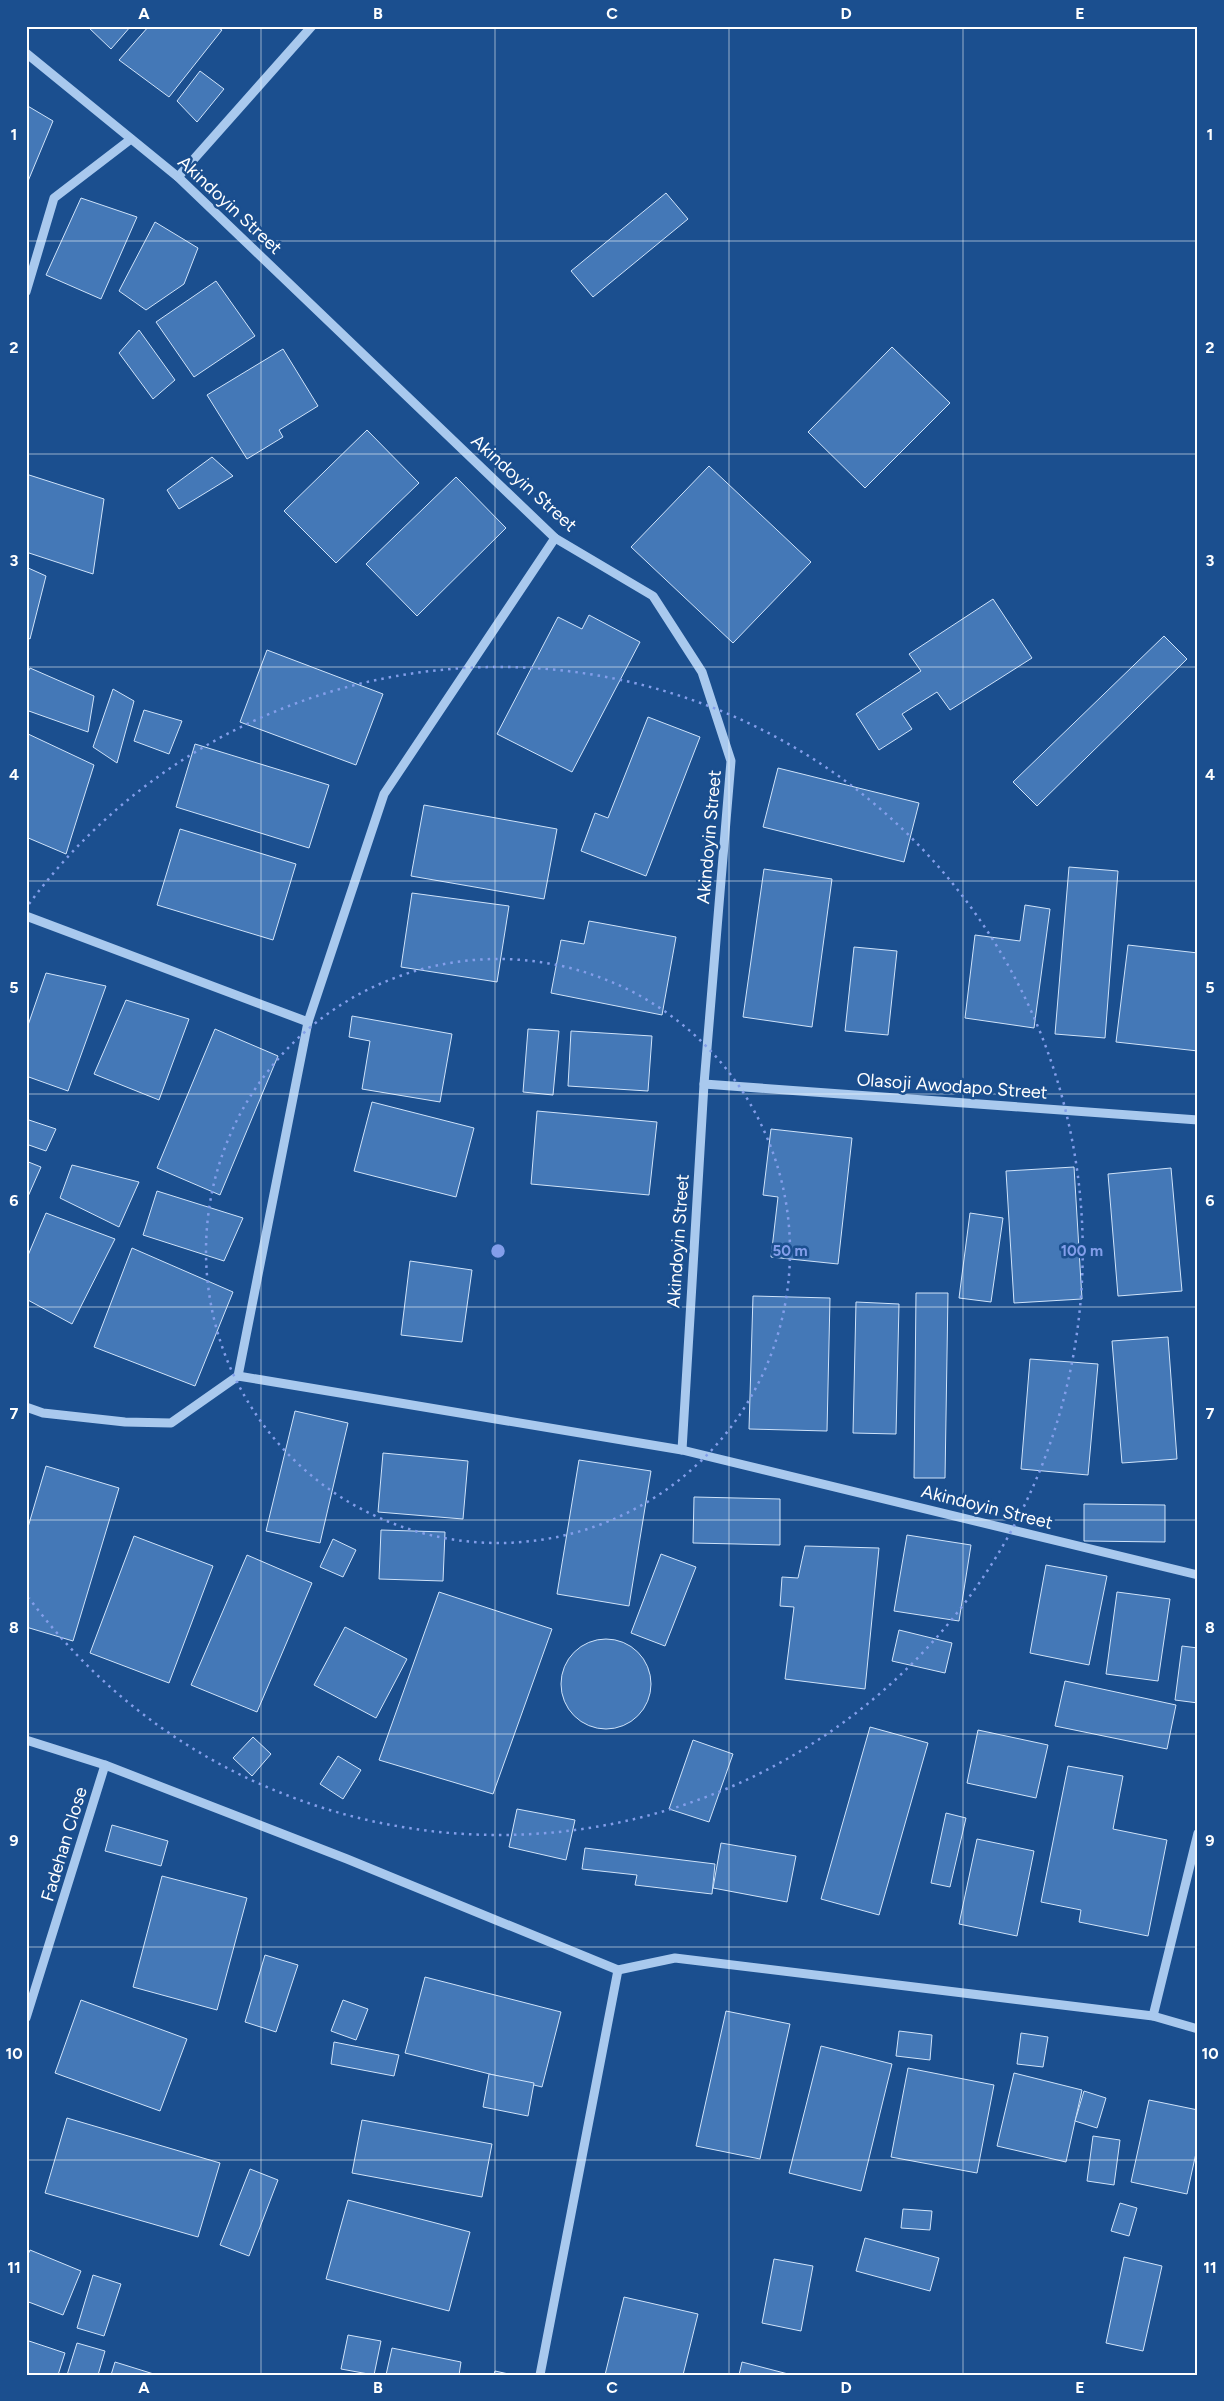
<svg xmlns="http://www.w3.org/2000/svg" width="1224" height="2401" viewBox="0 0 1224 2401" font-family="Figtree,sans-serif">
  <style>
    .building { fill: #4478b7; stroke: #cfe3fa }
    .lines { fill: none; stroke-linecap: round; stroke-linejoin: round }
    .minor { stroke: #a9c9ee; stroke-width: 9 }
    .grid { fill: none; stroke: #fff; stroke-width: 1; stroke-opacity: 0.55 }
    .ring { fill: none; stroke: #839eea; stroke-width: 2.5; stroke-dasharray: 2.5 5 }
    .labels { text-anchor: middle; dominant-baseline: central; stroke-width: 5; stroke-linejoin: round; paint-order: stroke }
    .street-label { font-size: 18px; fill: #fff; stroke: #1b4f8f }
    .centre { fill: #839eea; stroke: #1b4f8f; stroke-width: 2.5 }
    .ring-label { font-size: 15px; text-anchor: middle; font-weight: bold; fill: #839eea; stroke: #1b4f8f; stroke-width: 5; stroke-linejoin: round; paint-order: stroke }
    .neatline { fill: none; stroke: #fff; stroke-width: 2 }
    .grid-label { font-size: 16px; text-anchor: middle; font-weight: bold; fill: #fff }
  </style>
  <rect width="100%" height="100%" fill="#1b4f8f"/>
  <!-- building -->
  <g class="building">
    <polygon points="87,26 131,26 111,49"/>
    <polygon points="149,26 215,26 222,30 169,97 119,60"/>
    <polygon points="200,71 224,89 197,122 177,101"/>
    <polygon points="26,105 53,121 26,186"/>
    <polygon points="666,193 688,219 593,297 571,271"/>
    <polygon points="81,198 137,217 101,299 46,275"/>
    <polygon points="155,222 198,248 184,284 146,310 119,291"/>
    <polygon points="216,281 255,336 194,377 156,322"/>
    <polygon points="139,330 175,380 153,399 119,353"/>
    <polygon points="892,347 950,403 865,488 808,432"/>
    <polygon points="283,349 318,406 279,430 283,437 247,459 207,395"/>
    <polygon points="367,430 419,483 336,563 284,511"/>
    <polygon points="212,457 233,476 179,509 167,490"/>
    <polygon points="709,466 811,562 733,643 631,547"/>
    <polygon points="26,474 104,499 93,574 26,552"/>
    <polygon points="456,477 506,528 417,616 366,564"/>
    <polygon points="26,567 46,576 30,639 26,637"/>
    <polygon points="993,599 1032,658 950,710 937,692 902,714 912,729 879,750 856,714 921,671 909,654"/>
    <polygon points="589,615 640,642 572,772 497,734 558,617 582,629"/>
    <polygon points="1164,636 1187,659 1037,806 1013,782"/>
    <polygon points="267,650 383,694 356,765 240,722"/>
    <polygon points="30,668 94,696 88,732 26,710 26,676"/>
    <polygon points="113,689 134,701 117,763 93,747"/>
    <polygon points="144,710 182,721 169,754 134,741"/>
    <polygon points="648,717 700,737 646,876 581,851 595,813 608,818"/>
    <polygon points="26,733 94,765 66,854 26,837"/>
    <polygon points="195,744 329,785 309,848 176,807"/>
    <polygon points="778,768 919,803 904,862 763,827"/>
    <polygon points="424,805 557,829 544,899 411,876"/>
    <polygon points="180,829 296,864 273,940 157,905"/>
    <polygon points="1069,867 1118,871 1105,1038 1055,1034"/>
    <polygon points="764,869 832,879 812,1027 743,1017"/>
    <polygon points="412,893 509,906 497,982 401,967"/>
    <polygon points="1025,905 1050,909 1034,1028 965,1018 975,935 1020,941"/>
    <polygon points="589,921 676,937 662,1015 551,993 561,940 584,944"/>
    <polygon points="1128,945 1198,953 1198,1051 1116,1042"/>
    <polygon points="854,947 897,951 888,1035 845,1031"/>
    <polygon points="46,973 106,986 68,1091 26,1076 26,1031"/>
    <polygon points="126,1000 189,1019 159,1100 94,1074"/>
    <polygon points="352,1016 452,1034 440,1102 362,1089 370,1041 349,1037"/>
    <polygon points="215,1029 278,1056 220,1195 157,1168"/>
    <polygon points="528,1029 559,1031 553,1095 523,1092"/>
    <polygon points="571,1031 652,1036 648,1091 568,1086"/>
    <polygon points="372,1102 474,1128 456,1197 354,1171"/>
    <polygon points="537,1111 657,1122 649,1195 531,1184"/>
    <polygon points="26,1119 56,1129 46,1151 26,1144"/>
    <polygon points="771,1129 852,1138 838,1264 771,1257 778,1197 763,1195"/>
    <polygon points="26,1161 41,1167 26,1201"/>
    <polygon points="72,1165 139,1182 119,1227 60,1198"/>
    <polygon points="1074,1167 1082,1299 1014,1303 1006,1171"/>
    <polygon points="1171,1168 1182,1291 1118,1296 1108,1174"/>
    <polygon points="157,1191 243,1218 224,1261 143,1235"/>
    <polygon points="46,1213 115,1239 72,1324 26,1299 26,1260"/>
    <polygon points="970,1213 1003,1218 991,1302 959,1298"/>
    <polygon points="132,1248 233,1292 195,1386 94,1347"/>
    <polygon points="410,1261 472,1270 462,1342 401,1335"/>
    <polygon points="916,1293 948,1293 945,1478 914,1478"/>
    <polygon points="753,1296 830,1298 827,1431 749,1429"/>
    <polygon points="856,1302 899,1304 896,1434 853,1433"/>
    <polygon points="1168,1337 1177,1459 1122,1463 1112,1341"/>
    <polygon points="1030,1359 1098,1364 1088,1475 1021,1469"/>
    <polygon points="295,1411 348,1423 320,1543 266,1531"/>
    <polygon points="383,1453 468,1461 463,1519 378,1512"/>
    <polygon points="579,1460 651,1471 629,1606 557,1594"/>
    <polygon points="46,1466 119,1488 73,1641 26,1627 26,1534"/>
    <polygon points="694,1497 780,1499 780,1545 693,1543"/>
    <polygon points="1084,1504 1165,1505 1165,1542 1084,1541"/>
    <polygon points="381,1530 445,1532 443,1581 379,1579"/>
    <polygon points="907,1535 971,1545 959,1621 894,1611"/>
    <polygon points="134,1536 213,1566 169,1683 90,1653"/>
    <polygon points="333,1539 356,1550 343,1577 320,1567"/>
    <polygon points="805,1546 879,1548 865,1689 785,1679 794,1607 780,1606 782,1577 798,1578"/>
    <polygon points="661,1554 696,1567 665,1646 631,1633"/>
    <polygon points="247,1555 312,1583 257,1712 191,1685"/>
    <polygon points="1046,1565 1107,1576 1089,1665 1030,1653"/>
    <polygon points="439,1592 552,1629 493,1794 379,1760"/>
    <polygon points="1117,1592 1170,1599 1158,1681 1106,1674"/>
    <polygon points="345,1627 407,1659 376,1718 314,1685"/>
    <polygon points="899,1630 952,1643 945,1673 892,1661"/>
    <circle cx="606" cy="1684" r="45"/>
    <polygon points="1182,1646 1198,1648 1198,1703 1175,1700"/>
    <polygon points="1065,1681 1176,1705 1167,1749 1055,1726"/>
    <polygon points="870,1727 928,1743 879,1915 821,1899"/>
    <polygon points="978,1730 1048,1745 1036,1798 967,1783"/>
    <polygon points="253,1737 271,1754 252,1776 233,1758"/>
    <polygon points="693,1740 733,1754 709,1822 669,1809"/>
    <polygon points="338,1756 361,1770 343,1799 320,1784"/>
    <polygon points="1068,1766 1123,1776 1113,1829 1167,1840 1148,1936 1079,1922 1081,1910 1041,1902"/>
    <polygon points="517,1809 575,1820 566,1860 509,1847"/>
    <polygon points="946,1813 966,1818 950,1887 931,1883"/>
    <polygon points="112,1825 168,1841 161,1866 105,1851"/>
    <polygon points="977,1839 1034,1851 1017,1936 959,1924"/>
    <polygon points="721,1843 796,1856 787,1902 713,1888"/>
    <polygon points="585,1848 715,1864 712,1894 635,1885 637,1875 582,1869"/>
    <polygon points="162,1876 247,1898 217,2010 133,1987"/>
    <polygon points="265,1955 298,1965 276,2032 245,2022"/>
    <polygon points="425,1977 561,2012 542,2087 405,2053"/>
    <polygon points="81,2000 187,2039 160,2111 55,2073"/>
    <polygon points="343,2000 368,2009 356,2040 331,2031"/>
    <polygon points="726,2011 790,2024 760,2159 696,2146"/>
    <polygon points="899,2031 932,2035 930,2060 896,2056"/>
    <polygon points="1021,2033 1048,2037 1043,2067 1017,2064"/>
    <polygon points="334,2042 399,2055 394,2076 331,2064"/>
    <polygon points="821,2046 892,2064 861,2191 789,2173"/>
    <polygon points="908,2068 994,2085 977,2173 891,2157"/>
    <polygon points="1014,2073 1082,2090 1066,2162 997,2146"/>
    <polygon points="489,2074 534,2083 528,2116 483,2107"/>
    <polygon points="1084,2091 1106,2098 1097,2128 1075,2121"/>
    <polygon points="1149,2100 1198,2110 1198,2144 1187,2194 1131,2182"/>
    <polygon points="67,2118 220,2163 198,2237 45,2193"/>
    <polygon points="362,2120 492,2144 482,2197 352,2173"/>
    <polygon points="1093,2136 1120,2140 1114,2185 1087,2181"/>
    <polygon points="250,2169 278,2180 249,2256 220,2245"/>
    <polygon points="348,2200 470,2232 449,2311 326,2279"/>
    <polygon points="1120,2203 1137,2208 1129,2236 1111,2231"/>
    <polygon points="903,2209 932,2211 930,2230 901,2228"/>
    <polygon points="865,2238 939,2258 930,2291 856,2271"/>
    <polygon points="30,2250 81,2271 63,2315 26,2301 26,2259"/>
    <polygon points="1124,2257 1162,2266 1143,2351 1106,2343"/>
    <polygon points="774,2259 813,2266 801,2331 762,2323"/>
    <polygon points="93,2275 121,2284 104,2336 77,2328"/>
    <polygon points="624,2297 698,2314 683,2375 605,2375"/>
    <polygon points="348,2335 381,2341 374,2375 341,2369"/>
    <polygon points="26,2340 65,2353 58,2375 26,2375"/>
    <polygon points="77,2343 105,2351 98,2375 67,2375"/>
    <polygon points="392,2348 461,2362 459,2375 386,2375"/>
    <polygon points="115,2362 157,2375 111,2375"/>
    <polygon points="742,2362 792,2375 739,2375"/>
    <polygon points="495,2371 513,2375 494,2375"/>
  </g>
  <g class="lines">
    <!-- minor -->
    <g class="minor">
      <polyline points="26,53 178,177 555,538 653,596 702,672 731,761 704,1084 682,1450"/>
      <polyline points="178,177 312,26"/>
      <polyline points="26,292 54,198 131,139"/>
      <polyline points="26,916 308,1022"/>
      <polyline points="704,1084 1198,1120"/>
      <polyline points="238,1376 682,1450 1198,1575"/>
      <polyline points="26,1407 43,1413 125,1422 171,1423 238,1376 308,1022 384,794 555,538"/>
      <polyline points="26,1740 105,1765 347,1859 618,1970 675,1958 1153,2016 1198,2029"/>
      <polyline points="1153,2016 1198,1833"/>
      <polyline points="26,2018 105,1765"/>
      <polyline points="540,2375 618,1970"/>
    </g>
  </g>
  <!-- grid -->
  <path class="grid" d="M261 26V2375M495 26V2375M729 26V2375M963 26V2375M26 241H1198M26 454H1198M26 667H1198M26 881H1198M26 1094H1198M26 1307H1198M26 1520H1198M26 1734H1198M26 1947H1198M26 2160H1198"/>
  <!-- distance rings -->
  <g class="ring">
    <circle cx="498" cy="1251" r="292"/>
    <path d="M29 904A584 584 0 1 1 29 1598"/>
  </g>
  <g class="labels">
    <!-- street labels -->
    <g class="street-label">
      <text transform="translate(230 205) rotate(43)">Akindoyin Street</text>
      <text transform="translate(524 483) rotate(42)">Akindoyin Street</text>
      <text transform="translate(709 837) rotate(-85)">Akindoyin Street</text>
      <text transform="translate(952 1086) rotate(4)">Olasoji Awodapo Street</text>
      <text transform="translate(678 1241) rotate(-86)">Akindoyin Street</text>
      <text transform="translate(987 1507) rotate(14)">Akindoyin Street</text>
      <text transform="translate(64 1844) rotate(-73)">Fadehan Close</text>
    </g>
  </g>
  <circle cx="498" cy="1251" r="8" class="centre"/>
  <g class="ring-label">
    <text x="790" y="1256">50 m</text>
    <text x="1082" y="1256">100 m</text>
  </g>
  <!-- border -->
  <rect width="1224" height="2401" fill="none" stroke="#1b4f8f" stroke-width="55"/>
  <rect x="28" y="28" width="1168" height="2346" class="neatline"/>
  <g class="grid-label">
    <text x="144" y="19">A</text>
    <text x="378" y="19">B</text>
    <text x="612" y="19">C</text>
    <text x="846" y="19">D</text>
    <text x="1080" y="19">E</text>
    <text x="14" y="140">1</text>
    <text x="1210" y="140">1</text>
    <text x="14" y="353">2</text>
    <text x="1210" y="353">2</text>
    <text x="14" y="566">3</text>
    <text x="1210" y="566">3</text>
    <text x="14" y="780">4</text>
    <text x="1210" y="780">4</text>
    <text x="14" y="993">5</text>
    <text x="1210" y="993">5</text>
    <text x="14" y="1206">6</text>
    <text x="1210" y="1206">6</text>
    <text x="14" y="1419">7</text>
    <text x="1210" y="1419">7</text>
    <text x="14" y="1633">8</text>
    <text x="1210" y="1633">8</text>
    <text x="14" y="1846">9</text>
    <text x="1210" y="1846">9</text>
    <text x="14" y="2059">10</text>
    <text x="1210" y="2059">10</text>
    <text x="14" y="2273">11</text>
    <text x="1210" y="2273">11</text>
    <text x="144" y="2393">A</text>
    <text x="378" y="2393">B</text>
    <text x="612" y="2393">C</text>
    <text x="846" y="2393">D</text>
    <text x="1080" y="2393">E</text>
  </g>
</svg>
